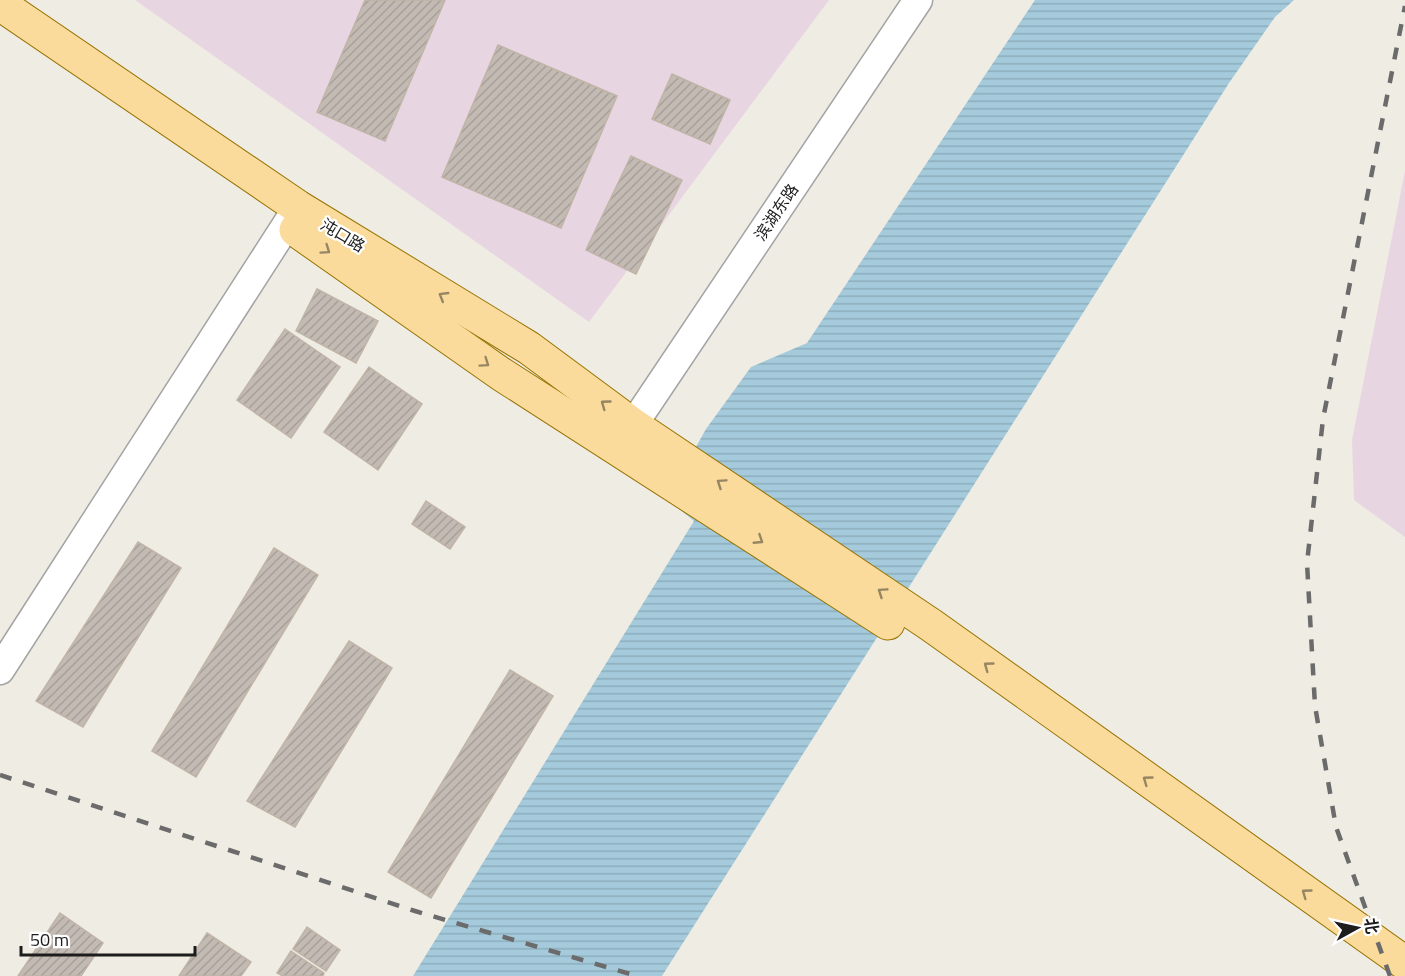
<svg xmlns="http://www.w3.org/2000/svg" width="1405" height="976" viewBox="0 0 1405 976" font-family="'Titillium Web','Noto Sans SC',sans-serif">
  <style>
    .industrial { fill: #e8d5e2 }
    .water { fill: url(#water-rules) }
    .building { fill: url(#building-hatch); stroke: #c0b4a6; stroke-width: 1.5 }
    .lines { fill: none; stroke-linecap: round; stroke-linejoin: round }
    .minor-casing { stroke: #a4a4a4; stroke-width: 31 }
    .major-casing { stroke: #967301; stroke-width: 35 }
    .minor { stroke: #fff; stroke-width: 28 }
    .major { stroke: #fbdb9c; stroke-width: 33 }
    .rail { stroke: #6b6b6b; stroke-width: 4.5; stroke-dasharray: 12 12; stroke-linecap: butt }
    .oneway { stroke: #978663 }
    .labels { text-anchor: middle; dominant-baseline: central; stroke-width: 4.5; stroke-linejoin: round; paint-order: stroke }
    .street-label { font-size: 16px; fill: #1d1d1d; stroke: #fff }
  </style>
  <defs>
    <pattern id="water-rules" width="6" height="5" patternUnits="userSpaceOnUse" patternTransform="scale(1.5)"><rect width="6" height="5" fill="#a4cadc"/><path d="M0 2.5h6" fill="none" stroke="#8dadbc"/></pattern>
    <pattern id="building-hatch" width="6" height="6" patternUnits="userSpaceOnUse" patternTransform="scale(1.5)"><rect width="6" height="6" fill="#c3bbb3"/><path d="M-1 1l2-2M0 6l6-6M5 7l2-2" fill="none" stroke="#a7a09a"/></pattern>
  </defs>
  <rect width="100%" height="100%" fill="#efece3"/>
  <!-- industrial -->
  <g class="industrial">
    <polygon points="135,0 829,0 589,322"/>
    <polygon points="1405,171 1405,537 1354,500 1352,440"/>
  </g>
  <!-- water -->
  <polygon class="water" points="1035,0 1294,0 1275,17 1229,83 662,976 413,976 694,521 667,499 706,429 751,367 807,343"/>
  <!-- building -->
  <g class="building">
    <polygon points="365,0 445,0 385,141 317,112"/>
    <polygon points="498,45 617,96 561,228 442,177"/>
    <polygon points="672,74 730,100 710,144 652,119"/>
    <polygon points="631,156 682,180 636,274 586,250"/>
    <polygon points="317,289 378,321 356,363 296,331"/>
    <polygon points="285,329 340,367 291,438 237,400"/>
    <polygon points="369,367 422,404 378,470 324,432"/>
    <polygon points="426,501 465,527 450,549 412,524"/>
    <polygon points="138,542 181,568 83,727 36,701"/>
    <polygon points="274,548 318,575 196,777 152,751"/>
    <polygon points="349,641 392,668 295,827 247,801"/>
    <polygon points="510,670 553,696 431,898 388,872"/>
    <polygon points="60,913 103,943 81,976 18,976"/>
    <polygon points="307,927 340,950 326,971 293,949"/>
    <polygon points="207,933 251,962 241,976 179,976"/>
    <polygon points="291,951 324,973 323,976 283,976 277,973"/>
  </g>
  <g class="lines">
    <defs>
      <g id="minor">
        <polyline points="633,425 918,0"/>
        <polyline points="0,670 298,207"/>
      </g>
      <g id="major">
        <polyline points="0,4 298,207 529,348 633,425 931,625 1405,963"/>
        <polyline points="296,230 501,374 888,623"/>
      </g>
    </defs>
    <!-- minor casing -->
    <use href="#minor" class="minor-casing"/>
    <!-- major casing -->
    <use href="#major" class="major-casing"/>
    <!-- minor -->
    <use href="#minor" class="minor"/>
    <!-- major -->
    <use href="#major" class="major"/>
    <!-- rail -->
    <g class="rail">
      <polyline points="0,775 415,911 637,976"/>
      <polyline points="1390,976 1336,827 1315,706 1307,563 1323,419 1405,6"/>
    </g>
  </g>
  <!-- one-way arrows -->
  <defs><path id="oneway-chevron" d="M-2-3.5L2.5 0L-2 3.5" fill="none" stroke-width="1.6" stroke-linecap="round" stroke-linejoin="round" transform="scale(1.5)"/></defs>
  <g class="oneway">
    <use href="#oneway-chevron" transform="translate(326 250) rotate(35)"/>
    <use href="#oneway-chevron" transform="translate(443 296) rotate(-149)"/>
    <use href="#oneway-chevron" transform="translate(485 363) rotate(35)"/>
    <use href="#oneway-chevron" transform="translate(605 404) rotate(-144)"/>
    <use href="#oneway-chevron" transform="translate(721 483) rotate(-146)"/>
    <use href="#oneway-chevron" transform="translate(759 540) rotate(33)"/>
    <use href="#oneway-chevron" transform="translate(882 592) rotate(-146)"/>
    <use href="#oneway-chevron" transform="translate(988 666) rotate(-144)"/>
    <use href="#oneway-chevron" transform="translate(1147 780) rotate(-144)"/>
    <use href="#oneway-chevron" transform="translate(1306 893) rotate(-144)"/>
  </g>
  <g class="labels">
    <!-- street labels -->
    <g class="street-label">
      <text transform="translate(776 212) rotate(-56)">滨湖东路</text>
      <text transform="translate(343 235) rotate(31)">沌口路</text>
    </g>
  </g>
  <!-- north arrow -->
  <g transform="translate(1357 928) rotate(82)" stroke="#ffffff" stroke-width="4.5" paint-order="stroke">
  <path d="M0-4.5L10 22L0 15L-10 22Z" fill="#1d1d1d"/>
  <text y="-9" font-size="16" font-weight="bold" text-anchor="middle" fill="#1d1d1d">北</text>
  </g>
  <!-- scale -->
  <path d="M21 946v9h174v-9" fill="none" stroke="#1d1d1d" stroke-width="3"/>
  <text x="30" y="946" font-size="18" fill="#1d1d1d" stroke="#ffffff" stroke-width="4.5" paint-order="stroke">50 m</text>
</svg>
